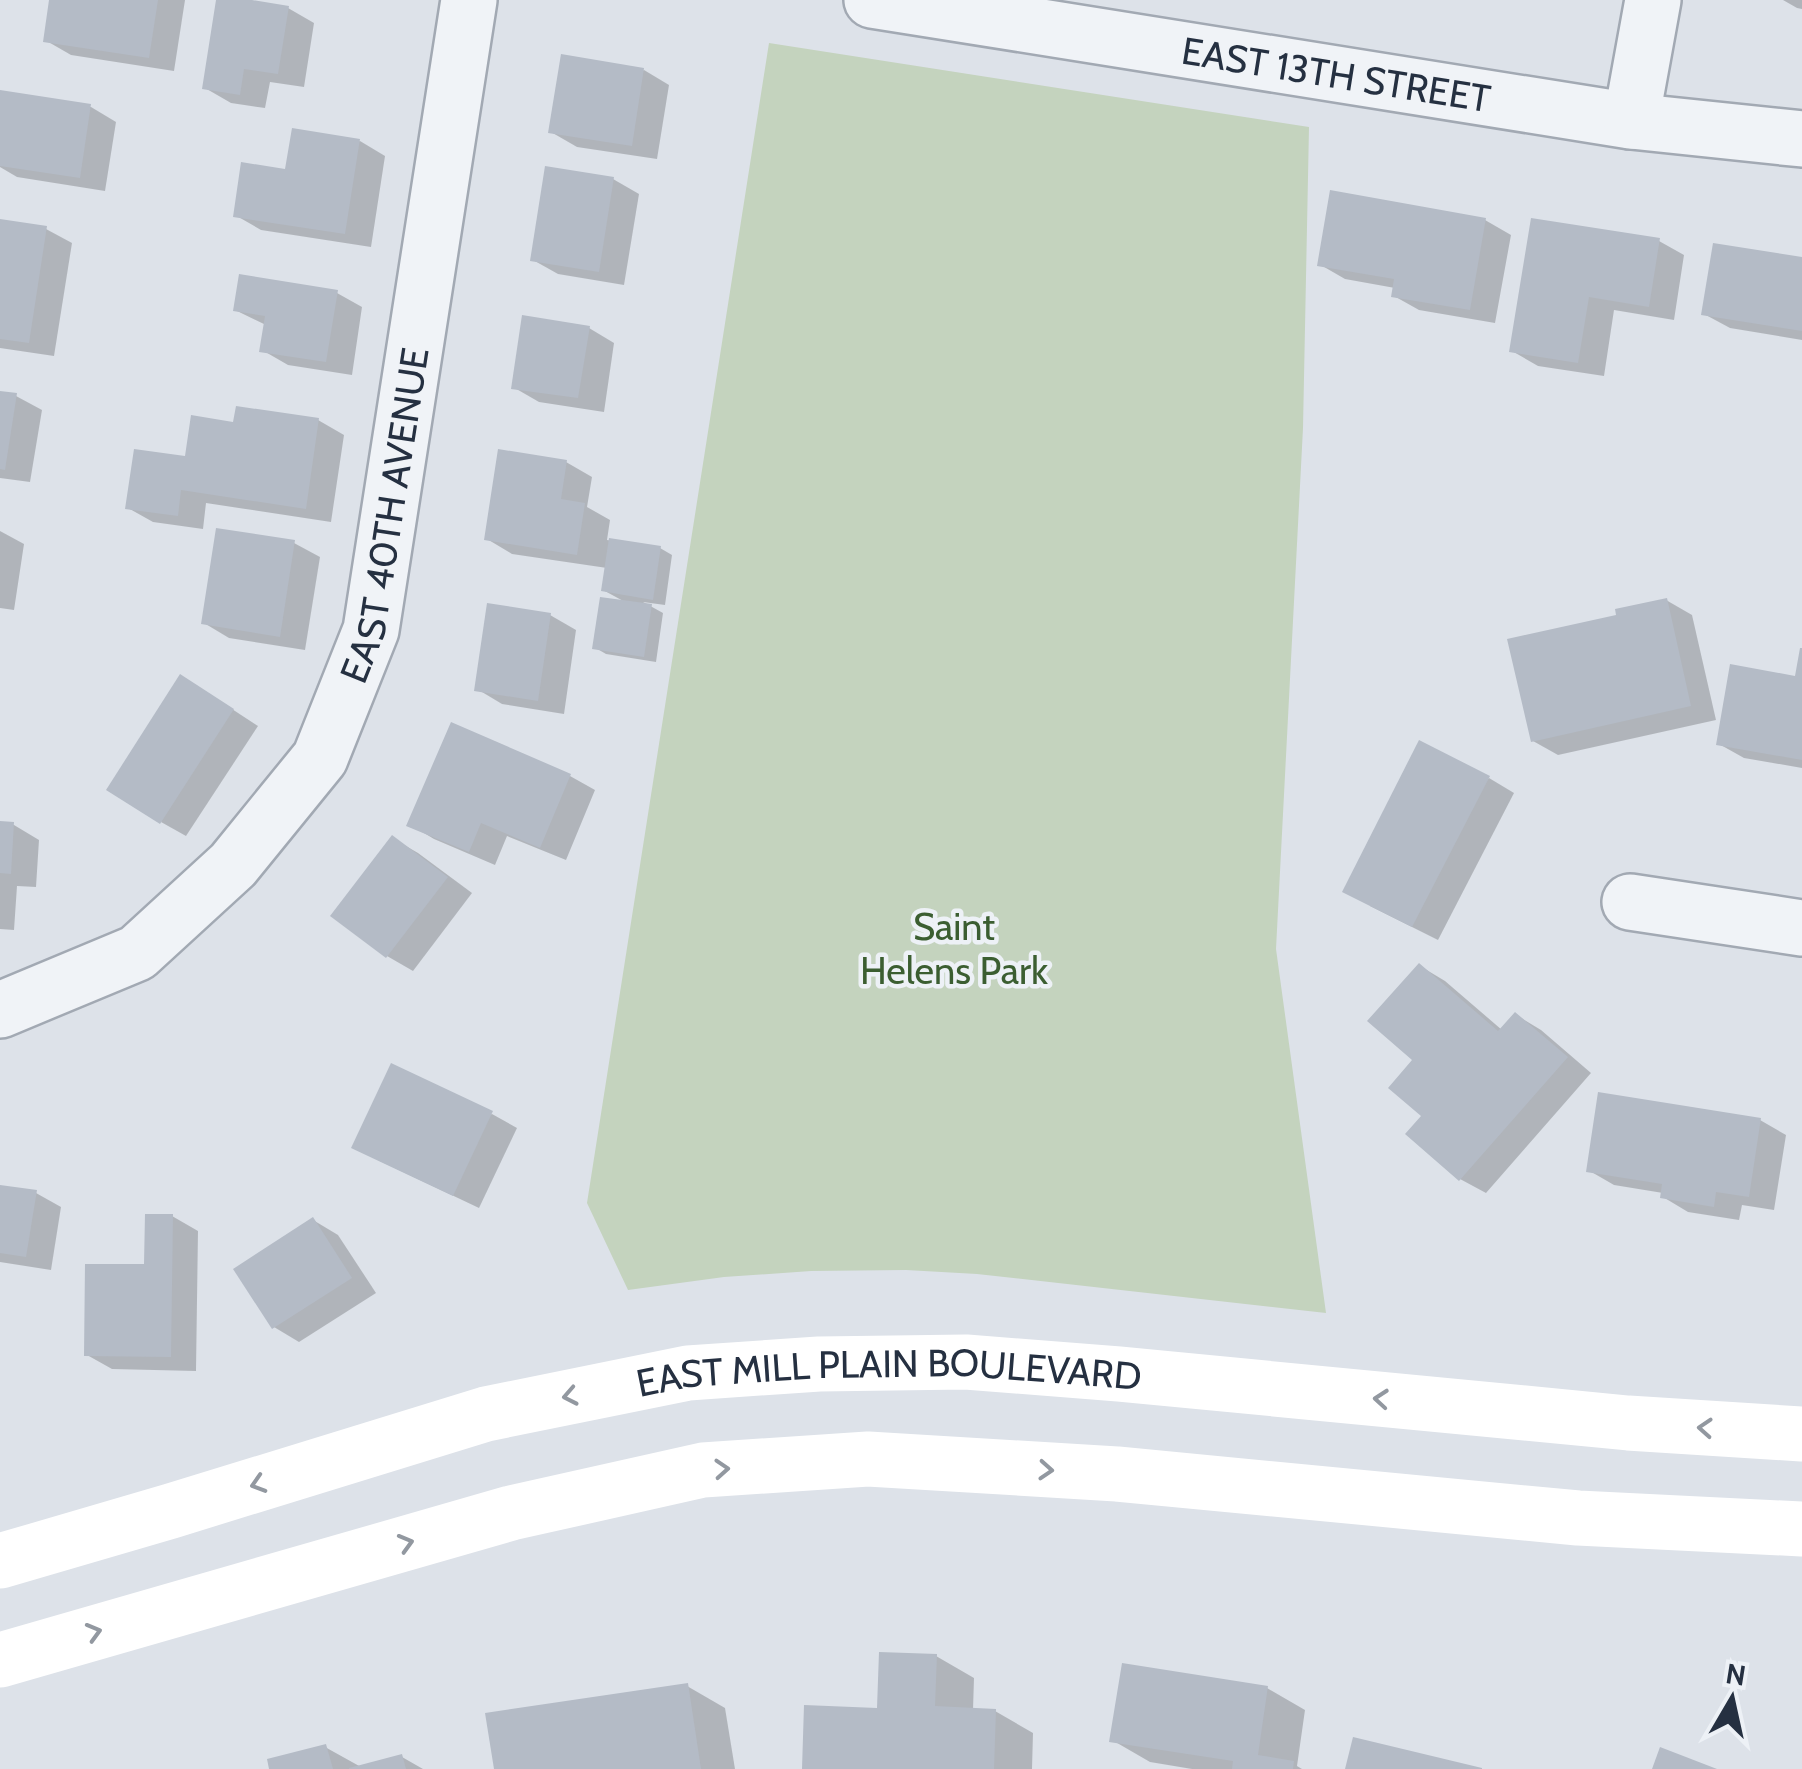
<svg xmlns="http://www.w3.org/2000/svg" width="1802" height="1769" viewBox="0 0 1802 1769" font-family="Cabin,sans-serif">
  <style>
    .green { fill: #c4d3be }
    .shadow { fill: #0003 }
    .building { fill: #b4bbc6 }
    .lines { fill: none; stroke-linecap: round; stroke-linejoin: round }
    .street-casing { stroke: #a2a9b3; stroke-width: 60 }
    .street { stroke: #f0f3f7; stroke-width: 55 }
    .secondary { stroke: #fff; stroke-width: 55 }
    .oneway { stroke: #9298a0 }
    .labels { text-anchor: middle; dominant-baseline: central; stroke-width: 9; stroke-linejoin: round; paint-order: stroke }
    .street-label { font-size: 38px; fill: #253041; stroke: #edf1f6 }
    .park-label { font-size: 38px; fill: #3b5e31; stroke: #edf1f6 }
  </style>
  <rect width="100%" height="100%" fill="#dde2e9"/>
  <!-- green -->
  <polygon class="green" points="769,43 1309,127 1303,428 1276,949 1326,1313 977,1274 906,1270 811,1271 724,1277 628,1290 587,1203"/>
  <!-- shadow -->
  <g class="shadow">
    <polygon points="52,0 185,0 174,71 71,55 45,40"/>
    <polygon points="219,0 236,0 288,8 314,23 304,87 270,82 265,108 231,103 205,88"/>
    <polygon points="1783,0 1802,0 1802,9 1797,8"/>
    <polygon points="644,70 669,85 657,159 577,147 551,132"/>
    <polygon points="0,106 91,107 116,122 105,191 17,177 0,167"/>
    <polygon points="360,141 385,156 371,247 261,230 235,215 287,172"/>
    <polygon points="613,179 639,194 624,285 558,274 533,260"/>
    <polygon points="1485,220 1511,235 1495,323 1419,310 1394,296 1395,288 1345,279 1319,264"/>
    <polygon points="0,221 46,229 72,243 54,356 0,348"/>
    <polygon points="1659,241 1684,255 1674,320 1614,310 1604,376 1538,366 1512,351"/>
    <polygon points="1802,260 1802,340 1730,328 1704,314"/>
    <polygon points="337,293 362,307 352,375 288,365 262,350 266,325 235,310"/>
    <polygon points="589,328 614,343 604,412 539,402 513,387"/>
    <polygon points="0,393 16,396 42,410 30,482 0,478"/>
    <polygon points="318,420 344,435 331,522 206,503 203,529 153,522 128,508 187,459 235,425"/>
    <polygon points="566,462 592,477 587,507 610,520 607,540 660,548 672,555 665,605 643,602 663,613 656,662 606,654 594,647 625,602 603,590 607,568 512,554 487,539"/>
    <polygon points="0,531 24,544 14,610 0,608"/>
    <polygon points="294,543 320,557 305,650 229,638 204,623"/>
    <polygon points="1666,600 1692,615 1716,720 1558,755 1533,741"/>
    <polygon points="550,615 576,630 564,714 502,704 477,689"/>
    <polygon points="1802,651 1802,768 1744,758 1719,744 1797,679"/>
    <polygon points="206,692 258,726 186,836 161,822"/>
    <polygon points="570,776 595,790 566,860 507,836 495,865 434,839 409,824"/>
    <polygon points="1489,778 1514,793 1438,940 1370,906"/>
    <polygon points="0,824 14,825 39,840 36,887 17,886 14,930 0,929"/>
    <polygon points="392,838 418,853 472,893 413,971 387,956 334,915"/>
    <polygon points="1420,966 1445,981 1502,1030 1516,1015 1541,1030 1591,1073 1486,1193 1460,1179 1424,1116 1415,1060"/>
    <polygon points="492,1114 517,1128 479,1208 380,1161"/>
    <polygon points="1760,1120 1786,1135 1774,1210 1742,1205 1739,1220 1688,1212 1663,1197 1663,1193 1614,1185 1588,1170"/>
    <polygon points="0,1187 36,1193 61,1207 51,1270 0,1262"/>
    <polygon points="172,1216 198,1231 196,1371 112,1369 87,1355 147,1267"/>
    <polygon points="313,1220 338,1235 376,1293 299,1342 274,1327"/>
    <polygon points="936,1656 974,1678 973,1710 995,1711 1033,1733 1032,1769 804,1769 880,1710"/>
    <polygon points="687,1686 725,1708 735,1769 496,1769"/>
    <polygon points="1267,1688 1305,1710 1297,1766 1302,1769 1192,1769 1150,1762 1112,1740"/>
    <polygon points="325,1747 361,1767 402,1757 423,1769 272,1769"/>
  </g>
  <!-- building -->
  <g class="building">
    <polygon points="49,0 158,0 149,58 43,42"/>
    <polygon points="216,0 252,0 289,6 278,74 244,69 240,95 202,89"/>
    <polygon points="561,54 644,68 632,146 548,133"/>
    <polygon points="0,90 91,104 80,178 0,166"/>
    <polygon points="292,128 360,139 345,234 233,217 241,162 285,169"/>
    <polygon points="545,166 614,177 599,272 530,261"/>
    <polygon points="1330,190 1486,218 1470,310 1391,297 1394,279 1317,266"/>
    <polygon points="1531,218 1660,238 1649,307 1589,297 1578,363 1509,352"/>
    <polygon points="0,219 47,226 29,343 0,339"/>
    <polygon points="1713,243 1802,257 1802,331 1701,315"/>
    <polygon points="239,274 338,290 326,362 259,352 265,316 233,311"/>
    <polygon points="522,315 590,326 578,398 511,389"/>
    <polygon points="0,391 17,393 5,470 0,469"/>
    <polygon points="236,406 319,418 306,509 181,490 178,516 125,509 134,449 185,456 191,415 233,422"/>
    <polygon points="498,449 567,460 561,499 585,503 577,555 484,540"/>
    <polygon points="216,528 295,540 280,637 201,624"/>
    <polygon points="609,538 661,546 653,600 601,591"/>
    <polygon points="600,597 652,604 644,657 592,649"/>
    <polygon points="1667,598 1691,706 1531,742 1507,639 1616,615 1615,609"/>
    <polygon points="487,603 551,613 538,701 474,691"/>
    <polygon points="1800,648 1802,648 1802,760 1716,745 1730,664 1795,676"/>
    <polygon points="180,674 234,709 160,824 106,790"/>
    <polygon points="451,722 571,774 540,848 481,823 469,852 406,826"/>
    <polygon points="1419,740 1490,776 1412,927 1342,892"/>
    <polygon points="0,821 14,822 11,874 0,873"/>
    <polygon points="392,835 448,877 386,958 330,916"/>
    <polygon points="1419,963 1498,1031 1515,1012 1568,1057 1459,1181 1405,1134 1421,1116 1388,1088 1412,1060 1367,1021"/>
    <polygon points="391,1063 493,1111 453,1196 351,1148"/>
    <polygon points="1598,1092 1761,1118 1749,1197 1716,1192 1714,1207 1660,1198 1662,1184 1586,1172"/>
    <polygon points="0,1185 37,1190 26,1257 0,1253"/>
    <polygon points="145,1214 173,1214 171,1357 84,1356 85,1264 144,1264"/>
    <polygon points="313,1217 352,1278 272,1329 233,1269"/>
    <polygon points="879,1652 937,1654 935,1706 996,1709 994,1769 802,1769 804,1705 877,1708"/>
    <polygon points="1122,1663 1268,1686 1258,1755 1294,1761 1293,1769 1232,1769 1233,1761 1109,1742"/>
    <polygon points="688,1683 701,1769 494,1769 485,1713"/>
    <polygon points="1353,1737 1482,1768 1482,1769 1345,1769"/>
    <polygon points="326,1744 333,1769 269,1769 267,1759"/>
    <polygon points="1660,1747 1717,1769 1652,1769"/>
    <polygon points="402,1754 406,1769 349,1769 349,1768"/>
  </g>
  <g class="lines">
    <defs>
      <g id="street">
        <path id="s1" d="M872 0 1631 121 1802 139"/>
        <polyline points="1631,121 1653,0"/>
        <polyline points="1630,902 1802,928"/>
        <path id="s2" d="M0 1010 137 953 233 865 320 758 371 630 469 0"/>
      </g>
    </defs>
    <!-- street casing -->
    <use href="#street" class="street-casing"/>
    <!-- street -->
    <use href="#street" class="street"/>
    <!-- secondary -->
    <g class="secondary">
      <path id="s3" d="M0 1561 171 1511 486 1414 688 1373 819 1364 966 1362 1119 1374 1628 1423 1802 1434"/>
      <polyline points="0,1660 511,1513 703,1470 868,1459 1117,1474 1578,1518 1802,1529"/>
    </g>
  </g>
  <!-- one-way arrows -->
  <defs><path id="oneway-chevron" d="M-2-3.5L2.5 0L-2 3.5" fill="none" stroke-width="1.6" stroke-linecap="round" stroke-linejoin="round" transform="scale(2.5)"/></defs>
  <g class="oneway">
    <use href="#oneway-chevron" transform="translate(570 1396) rotate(169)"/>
    <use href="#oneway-chevron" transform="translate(1381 1399) rotate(-175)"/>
    <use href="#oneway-chevron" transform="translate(1705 1428) rotate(-176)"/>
    <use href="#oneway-chevron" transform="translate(722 1469) rotate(-4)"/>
    <use href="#oneway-chevron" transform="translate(1046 1470) rotate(4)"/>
    <use href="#oneway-chevron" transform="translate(258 1484) rotate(163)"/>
    <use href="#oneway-chevron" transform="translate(406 1543) rotate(-16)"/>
    <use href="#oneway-chevron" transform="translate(94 1632) rotate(-16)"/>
  </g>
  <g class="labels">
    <!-- street labels -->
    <g class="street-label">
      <text stroke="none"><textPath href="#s1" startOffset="470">EAST 13TH STREET</textPath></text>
      <text stroke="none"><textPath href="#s2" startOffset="670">EAST 40TH AVENUE</textPath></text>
      <text stroke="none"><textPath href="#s3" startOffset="915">EAST MILL PLAIN BOULEVARD</textPath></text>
    </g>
    <!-- park labels -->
    <g class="park-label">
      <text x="954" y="926">Saint<tspan x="954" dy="44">Helens Park</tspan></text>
    </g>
  </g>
  <!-- north arrow -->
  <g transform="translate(1732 1699) rotate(9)" stroke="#edf1f6" stroke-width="8" paint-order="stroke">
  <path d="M0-8L18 38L0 25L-18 38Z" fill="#253041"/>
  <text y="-15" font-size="28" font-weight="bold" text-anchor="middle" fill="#253041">N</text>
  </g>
</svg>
